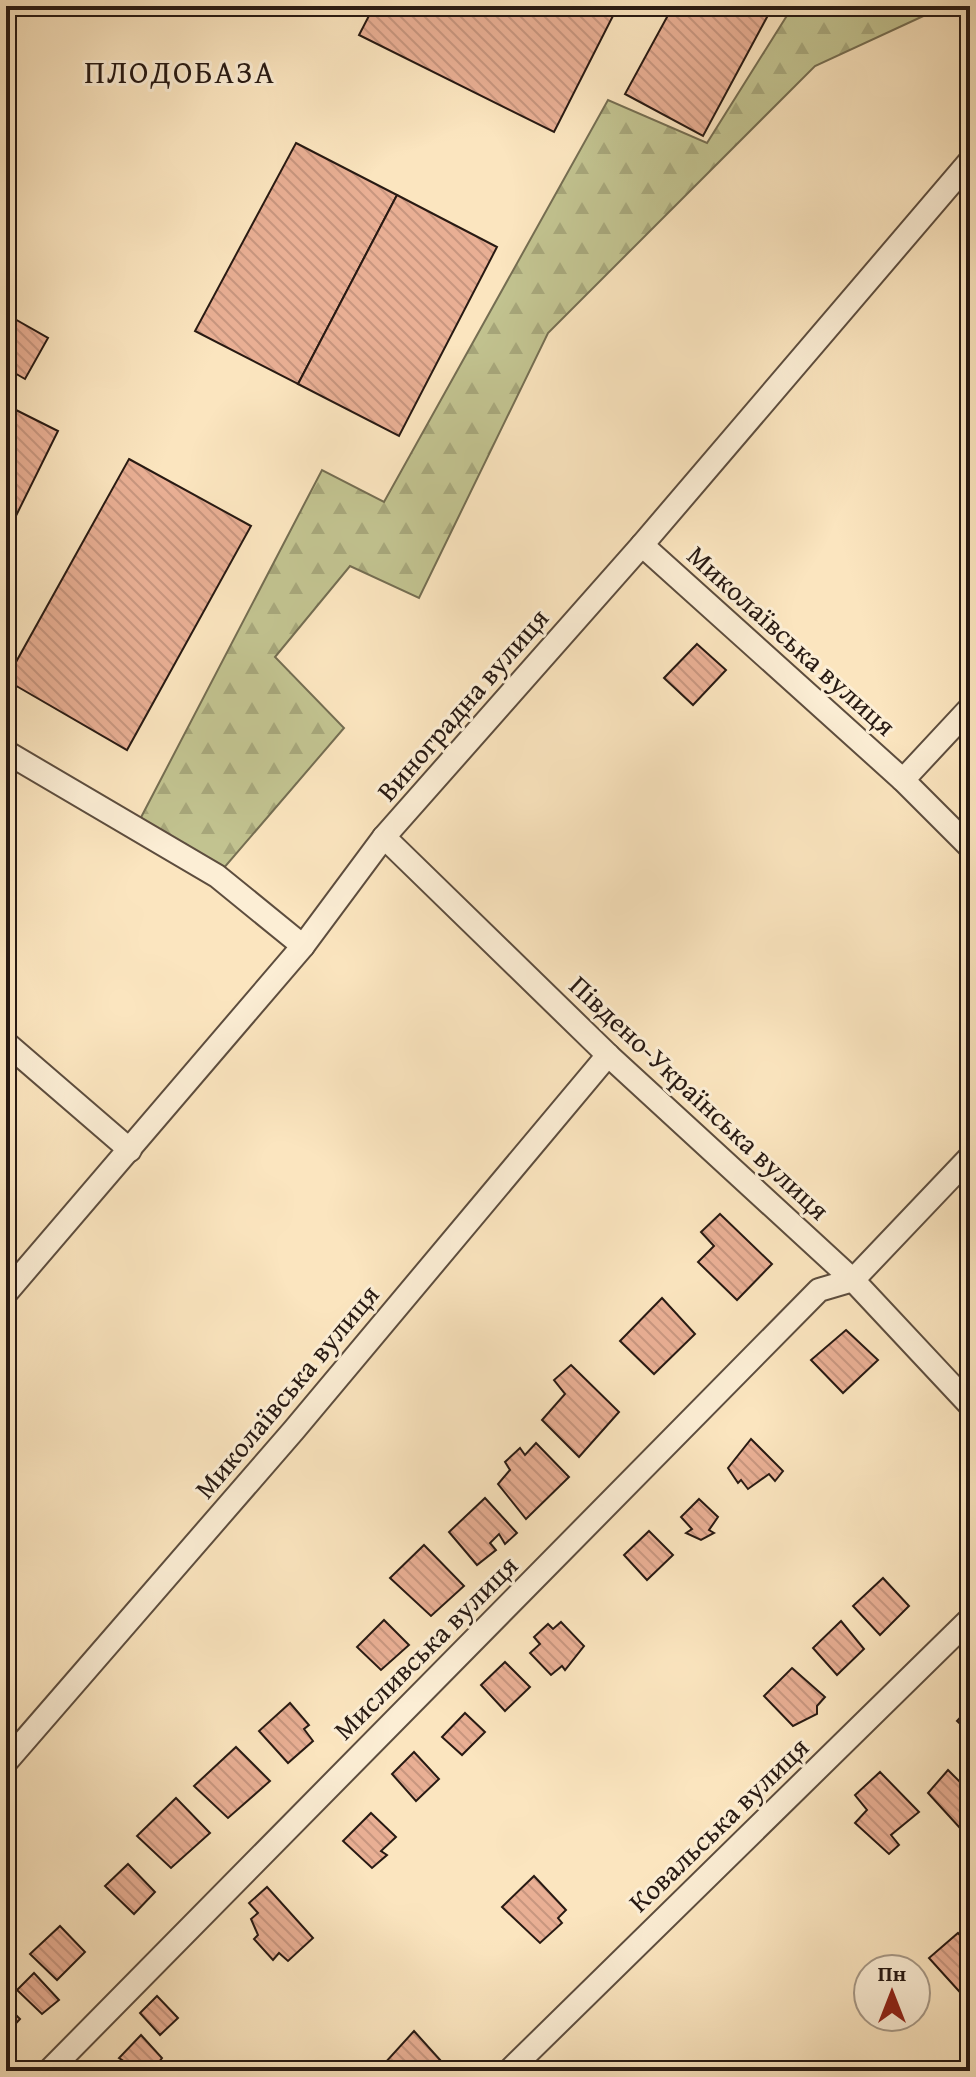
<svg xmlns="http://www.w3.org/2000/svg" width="976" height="2077" viewBox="0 0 976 2077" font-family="'Gentium Book Plus',serif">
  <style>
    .forest { fill: url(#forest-firs); stroke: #756e52; stroke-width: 2 }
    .building { fill: url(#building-back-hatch); stroke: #281a13; stroke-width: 2 }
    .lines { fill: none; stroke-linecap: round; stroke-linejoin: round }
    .street-casing { stroke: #5d4d3e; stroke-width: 26 }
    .street { stroke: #fceed5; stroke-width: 22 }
    .labels { text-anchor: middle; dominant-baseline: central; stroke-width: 6; stroke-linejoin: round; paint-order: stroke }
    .street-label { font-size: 28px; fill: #281a13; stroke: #fceed5 }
    .quarter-label { font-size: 32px; letter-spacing: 2px; fill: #281a13; stroke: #fceed5 }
  </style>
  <defs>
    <pattern id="forest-firs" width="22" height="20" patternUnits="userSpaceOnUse" patternTransform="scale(2)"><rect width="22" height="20" fill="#c2c390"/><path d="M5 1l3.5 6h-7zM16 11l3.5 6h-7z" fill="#a7a77b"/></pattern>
    <pattern id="building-back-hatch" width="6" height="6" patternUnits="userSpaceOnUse" patternTransform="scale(2)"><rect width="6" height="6" fill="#e9af94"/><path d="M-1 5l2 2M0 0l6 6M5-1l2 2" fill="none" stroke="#c8967f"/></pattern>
  </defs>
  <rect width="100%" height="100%" fill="#fbe5bf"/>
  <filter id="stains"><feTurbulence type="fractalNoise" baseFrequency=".0025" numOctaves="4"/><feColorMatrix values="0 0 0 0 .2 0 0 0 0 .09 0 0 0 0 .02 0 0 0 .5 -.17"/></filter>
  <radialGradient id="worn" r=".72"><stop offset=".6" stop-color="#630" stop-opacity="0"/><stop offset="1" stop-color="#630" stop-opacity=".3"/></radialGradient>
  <!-- forest -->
  <polygon class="forest" points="793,6 945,6 815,66 548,333 419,598 350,566 275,657 344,728 217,876 136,827 322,470 384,502 608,100 707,143"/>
  <!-- building -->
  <g class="building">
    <polygon points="374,6 618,6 554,132 359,35"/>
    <polygon points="673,6 773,6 703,136 625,94"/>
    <polygon points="296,143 397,195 298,384 195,331"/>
    <polygon points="397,195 497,247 399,436 298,384"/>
    <polygon points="6,314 48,338 25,379 6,368"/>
    <polygon points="6,405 58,431 6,536"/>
    <polygon points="129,459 251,526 127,750 6,680"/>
    <polygon points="697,644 726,670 693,705 664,678"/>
    <polygon points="720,1214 772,1264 737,1300 698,1262 714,1246 701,1232"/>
    <polygon points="662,1298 695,1334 654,1374 620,1341"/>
    <polygon points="846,1330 878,1360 843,1393 811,1360"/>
    <polygon points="571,1365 619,1412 579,1457 542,1420 565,1394 554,1380"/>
    <polygon points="751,1439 783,1471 775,1481 769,1474 748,1489 741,1480 738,1483 728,1468"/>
    <polygon points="536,1443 569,1477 526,1519 498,1484 510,1470 505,1462 520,1448 525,1455"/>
    <polygon points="485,1498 517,1533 505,1544 499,1534 490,1543 496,1550 477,1565 449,1532"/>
    <polygon points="699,1499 718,1517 709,1530 714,1533 701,1540 686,1533 692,1529 681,1517"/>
    <polygon points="649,1531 673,1555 647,1580 624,1555"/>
    <polygon points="424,1545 464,1586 431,1616 390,1578"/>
    <polygon points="883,1578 909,1606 880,1635 853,1606"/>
    <polygon points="384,1620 409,1645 381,1670 357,1647"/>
    <polygon points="841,1621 864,1649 837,1675 813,1648"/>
    <polygon points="561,1622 584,1646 565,1670 562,1666 551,1675 530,1653 540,1644 534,1637 548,1624 553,1629"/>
    <polygon points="505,1662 530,1687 505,1711 481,1685"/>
    <polygon points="792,1668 825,1697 817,1706 817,1714 793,1726 764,1696"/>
    <polygon points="290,1703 309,1725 304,1729 313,1741 288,1763 259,1731"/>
    <polygon points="970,1707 970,1733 957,1721"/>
    <polygon points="465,1713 485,1732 462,1755 442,1737"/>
    <polygon points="236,1747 270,1781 228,1818 194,1786"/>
    <polygon points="414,1752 439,1779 416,1801 392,1774"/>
    <polygon points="948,1770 970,1792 970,1819 960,1828 928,1793"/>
    <polygon points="880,1772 919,1812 891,1835 899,1845 889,1854 855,1823 867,1810 855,1795"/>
    <polygon points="176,1798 210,1833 171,1868 137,1836"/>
    <polygon points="371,1813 396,1837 381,1851 387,1855 372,1868 343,1841"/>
    <polygon points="128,1864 155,1892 134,1914 105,1886"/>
    <polygon points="534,1876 566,1910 558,1918 562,1923 540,1943 502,1907"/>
    <polygon points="267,1887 313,1938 288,1961 279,1953 273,1960 254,1939 258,1935 251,1919 258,1913 249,1903"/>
    <polygon points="60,1926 85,1952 57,1980 30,1954"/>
    <polygon points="958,1933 970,1946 970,1997 967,2000 929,1958"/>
    <polygon points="34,1973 59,2000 42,2014 17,1990"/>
    <polygon points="157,1996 178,2018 160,2035 140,2013"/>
    <polygon points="6,2005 20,2019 7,2033 6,2032"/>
    <polygon points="414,2031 441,2061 430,2071 390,2071 384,2064"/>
    <polygon points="141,2035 162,2058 159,2062 167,2071 114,2069 122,2060 119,2058"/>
  </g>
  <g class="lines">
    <defs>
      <g id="street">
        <polyline points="642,545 903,780 970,847"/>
        <polyline points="6,752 217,876 303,946"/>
        <polyline points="903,780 970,708"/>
        <polyline points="384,837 608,1055 853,1280 970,1405"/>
        <polyline points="6,1043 130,1150"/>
        <polyline points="853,1280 970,1157"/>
        <polyline points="6,1293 303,946 384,837 642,545 970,161"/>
        <polyline points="6,1762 294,1430 608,1055"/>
        <polyline points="49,2071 819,1290 853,1280"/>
        <polyline points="509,2071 970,1619"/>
        <polyline points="969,2071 970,2070"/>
      </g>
    </defs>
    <!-- street casing -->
    <use href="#street" class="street-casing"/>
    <!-- street -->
    <use href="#street" class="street"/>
  </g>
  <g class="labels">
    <!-- street labels -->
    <g class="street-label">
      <text transform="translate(792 640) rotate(42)">Миколаївська вулиця</text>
      <text transform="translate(462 704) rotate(-49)">Виноградна вулиця</text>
      <text transform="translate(700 1097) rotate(43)">Південо-Українська вулиця</text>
      <text transform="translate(286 1391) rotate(-50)">Миколаївська вулиця</text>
      <text transform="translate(425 1647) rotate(-45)">Мисливська вулиця</text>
      <text transform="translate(718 1824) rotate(-44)">Ковальська вулиця</text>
    </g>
    <!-- quarter labels -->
    <g class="quarter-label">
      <text x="180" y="71">ПЛОДОБАЗА</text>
    </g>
  </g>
  <!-- margin -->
  <rect width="976" height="2077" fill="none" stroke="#fbe5bf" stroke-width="32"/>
  <rect x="8" y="8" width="960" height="2061" fill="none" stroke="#281a13" stroke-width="4"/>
  <rect x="16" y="16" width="944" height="2045" fill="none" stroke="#281a13" stroke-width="2"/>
  <!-- north arrow -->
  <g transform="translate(892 1993)"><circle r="38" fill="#fceed5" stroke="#a79987" stroke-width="2"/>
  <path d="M0-6L14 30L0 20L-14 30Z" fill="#8f2418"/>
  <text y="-12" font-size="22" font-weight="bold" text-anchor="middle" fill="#281a13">Пн</text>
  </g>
  <rect width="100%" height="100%" filter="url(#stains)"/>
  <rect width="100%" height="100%" fill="url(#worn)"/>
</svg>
